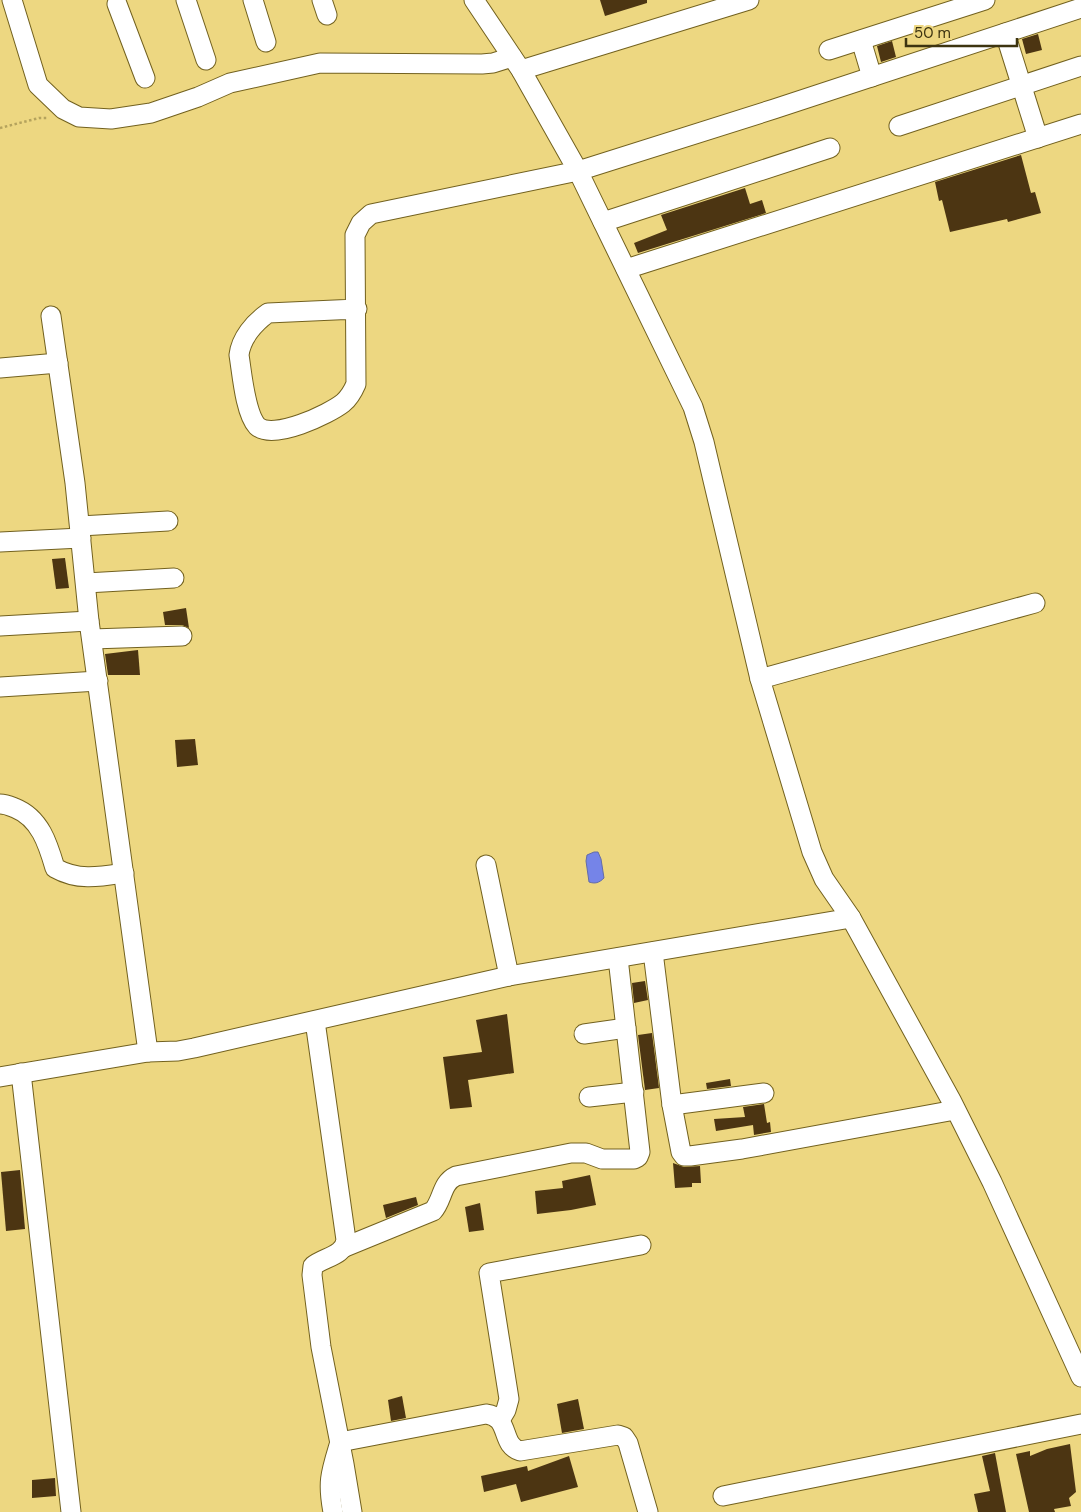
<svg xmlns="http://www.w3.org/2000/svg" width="1081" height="1512" viewBox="0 0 1081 1512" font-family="'DM Sans',sans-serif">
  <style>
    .water { fill: #7584e8; stroke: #646ca7 }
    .building { fill: #4c3512 }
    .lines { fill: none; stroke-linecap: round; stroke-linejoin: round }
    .minor-casing { stroke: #72611f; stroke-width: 21 }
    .path { stroke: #b5a35d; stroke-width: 2.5; stroke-dasharray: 2.5 2.5; stroke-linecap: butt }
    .minor { stroke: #fff; stroke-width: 19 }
  </style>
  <rect width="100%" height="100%" fill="#edd781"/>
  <!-- water -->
  <path class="water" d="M594 852H598L601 859 604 878C599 883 595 884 589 882L586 861 587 855Z"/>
  <!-- building -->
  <g class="building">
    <polygon points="600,0 647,0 647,3 605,16"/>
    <polygon points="1038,34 1042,50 1026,54 1022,39"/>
    <polygon points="892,41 896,57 881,62 877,46"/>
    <polygon points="1021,155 1031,193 1035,192 1041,213 1008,222 1007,219 950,232 942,200 939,201 935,182"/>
    <polygon points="745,188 750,204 762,200 766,213 638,253 634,243 667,230 661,215"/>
    <polygon points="65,558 69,588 56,589 52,559"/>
    <polygon points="186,608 189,628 182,625 165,625 163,612"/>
    <polygon points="138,650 140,675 108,675 105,654"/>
    <polygon points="195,739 198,765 177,767 175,740"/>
    <polygon points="645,981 648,1000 634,1003 632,983"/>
    <polygon points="507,1014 514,1073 468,1080 472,1107 450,1109 443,1057 482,1052 476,1020"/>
    <polygon points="652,1033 659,1088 645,1090 638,1035"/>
    <polygon points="730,1079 731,1086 707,1089 706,1083"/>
    <polygon points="764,1104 767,1123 770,1122 771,1132 754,1135 753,1125 716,1131 714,1119 745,1117 743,1107"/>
    <polygon points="673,1163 684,1167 700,1166 701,1183 692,1183 692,1187 675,1188"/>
    <polygon points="20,1170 25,1229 6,1231 1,1172"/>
    <polygon points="590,1175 596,1205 571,1210 537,1214 535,1191 563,1188 562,1181"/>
    <polygon points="416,1197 418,1205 386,1218 383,1205"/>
    <polygon points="480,1203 484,1230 469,1232 465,1207"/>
    <polygon points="402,1396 406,1418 391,1421 388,1400"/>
    <polygon points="578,1399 584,1429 562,1433 557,1404"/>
    <polygon points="1070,1444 1076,1492 1069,1498 1071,1506 1054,1509 1055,1512 1029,1512 1016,1454 1030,1451 1030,1456 1047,1449"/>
    <polygon points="995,1453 1006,1512 978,1512 974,1494 990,1491 982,1456"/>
    <polygon points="569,1456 578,1487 521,1502 516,1484 484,1492 481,1476 527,1466 528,1471"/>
    <polygon points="55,1478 56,1496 32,1498 32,1480"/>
  </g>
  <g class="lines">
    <defs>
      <g id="minor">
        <polyline points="12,0 38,85 63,109 79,117 111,119 151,113 198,97 230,83 320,63 482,64 493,63 512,57"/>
        <polyline points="186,0 206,60"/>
        <polyline points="253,0 266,42"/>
        <polyline points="322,0 327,15"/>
        <polyline points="474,0 521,70 578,171 693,407 704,442 760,679 812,852 824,879 851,918 951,1100 992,1182 1081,1377"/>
        <polyline points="117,4 145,78"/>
        <polyline points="1005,33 1038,138"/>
        <polyline points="861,40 872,77"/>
        <polyline points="829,50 985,0"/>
        <polyline points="521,70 749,0"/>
        <polyline points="899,126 1081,66"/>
        <polyline points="603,222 830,148"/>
        <polyline points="626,269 1081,124"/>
        <path d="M357 309 268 313C254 323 241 338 239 355 242 373 245 413 257 426 273 441 329 414 343 403 349 398 353 391 356 384L355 235 361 223 371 214 578 171 774 109 1081 8"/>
        <polyline points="51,316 75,483 89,621 148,1052"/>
        <polyline points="0,368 58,363"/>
        <polyline points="80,526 168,521"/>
        <polyline points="0,542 81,538"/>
        <polyline points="86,583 174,578"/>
        <polyline points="0,626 89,621"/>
        <polyline points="92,639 182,636"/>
        <polyline points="760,679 1035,603"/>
        <polyline points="0,687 98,681"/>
        <path d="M0 804C6 804 10 806 15 808 40 818 48 844 55 868 78 881 99 877 124 873"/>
        <polyline points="486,865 509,976"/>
        <polyline points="653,952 672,1105 681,1152 684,1156 690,1156 742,1149 955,1110"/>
        <path d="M315 1021 346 1240C344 1256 324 1257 313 1266L312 1275 321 1347 344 1464 352 1512"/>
        <polyline points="584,1034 626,1028"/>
        <polyline points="21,1073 71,1512"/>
        <polyline points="0,1077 148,1052 178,1051 194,1048 509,976 851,918"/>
        <polyline points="589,1097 634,1092"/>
        <polyline points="672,1105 764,1093"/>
        <path d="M345 1247 433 1211C443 1200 441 1183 456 1176L571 1153H586L602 1159H634L638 1157 640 1152 618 958"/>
        <polyline points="500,1420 506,1410 509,1399 489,1273 641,1245"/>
        <polyline points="723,1496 1081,1424"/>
        <path d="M333 1512C327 1481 331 1472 340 1442L486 1414C511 1417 500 1445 520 1451L618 1435 624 1437 628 1443 648 1512"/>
      </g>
    </defs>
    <!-- minor casing -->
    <use href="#minor" class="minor-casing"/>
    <!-- path -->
    <polyline class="path" points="0,128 39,118 48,118"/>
    <!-- minor -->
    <use href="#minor" class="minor"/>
  </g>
  <!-- scale -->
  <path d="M906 38v8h111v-8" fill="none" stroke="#3d3410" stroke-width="2.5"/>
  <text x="914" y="38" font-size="15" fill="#3d3410" stroke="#edd781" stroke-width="4" paint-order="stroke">50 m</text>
</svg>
